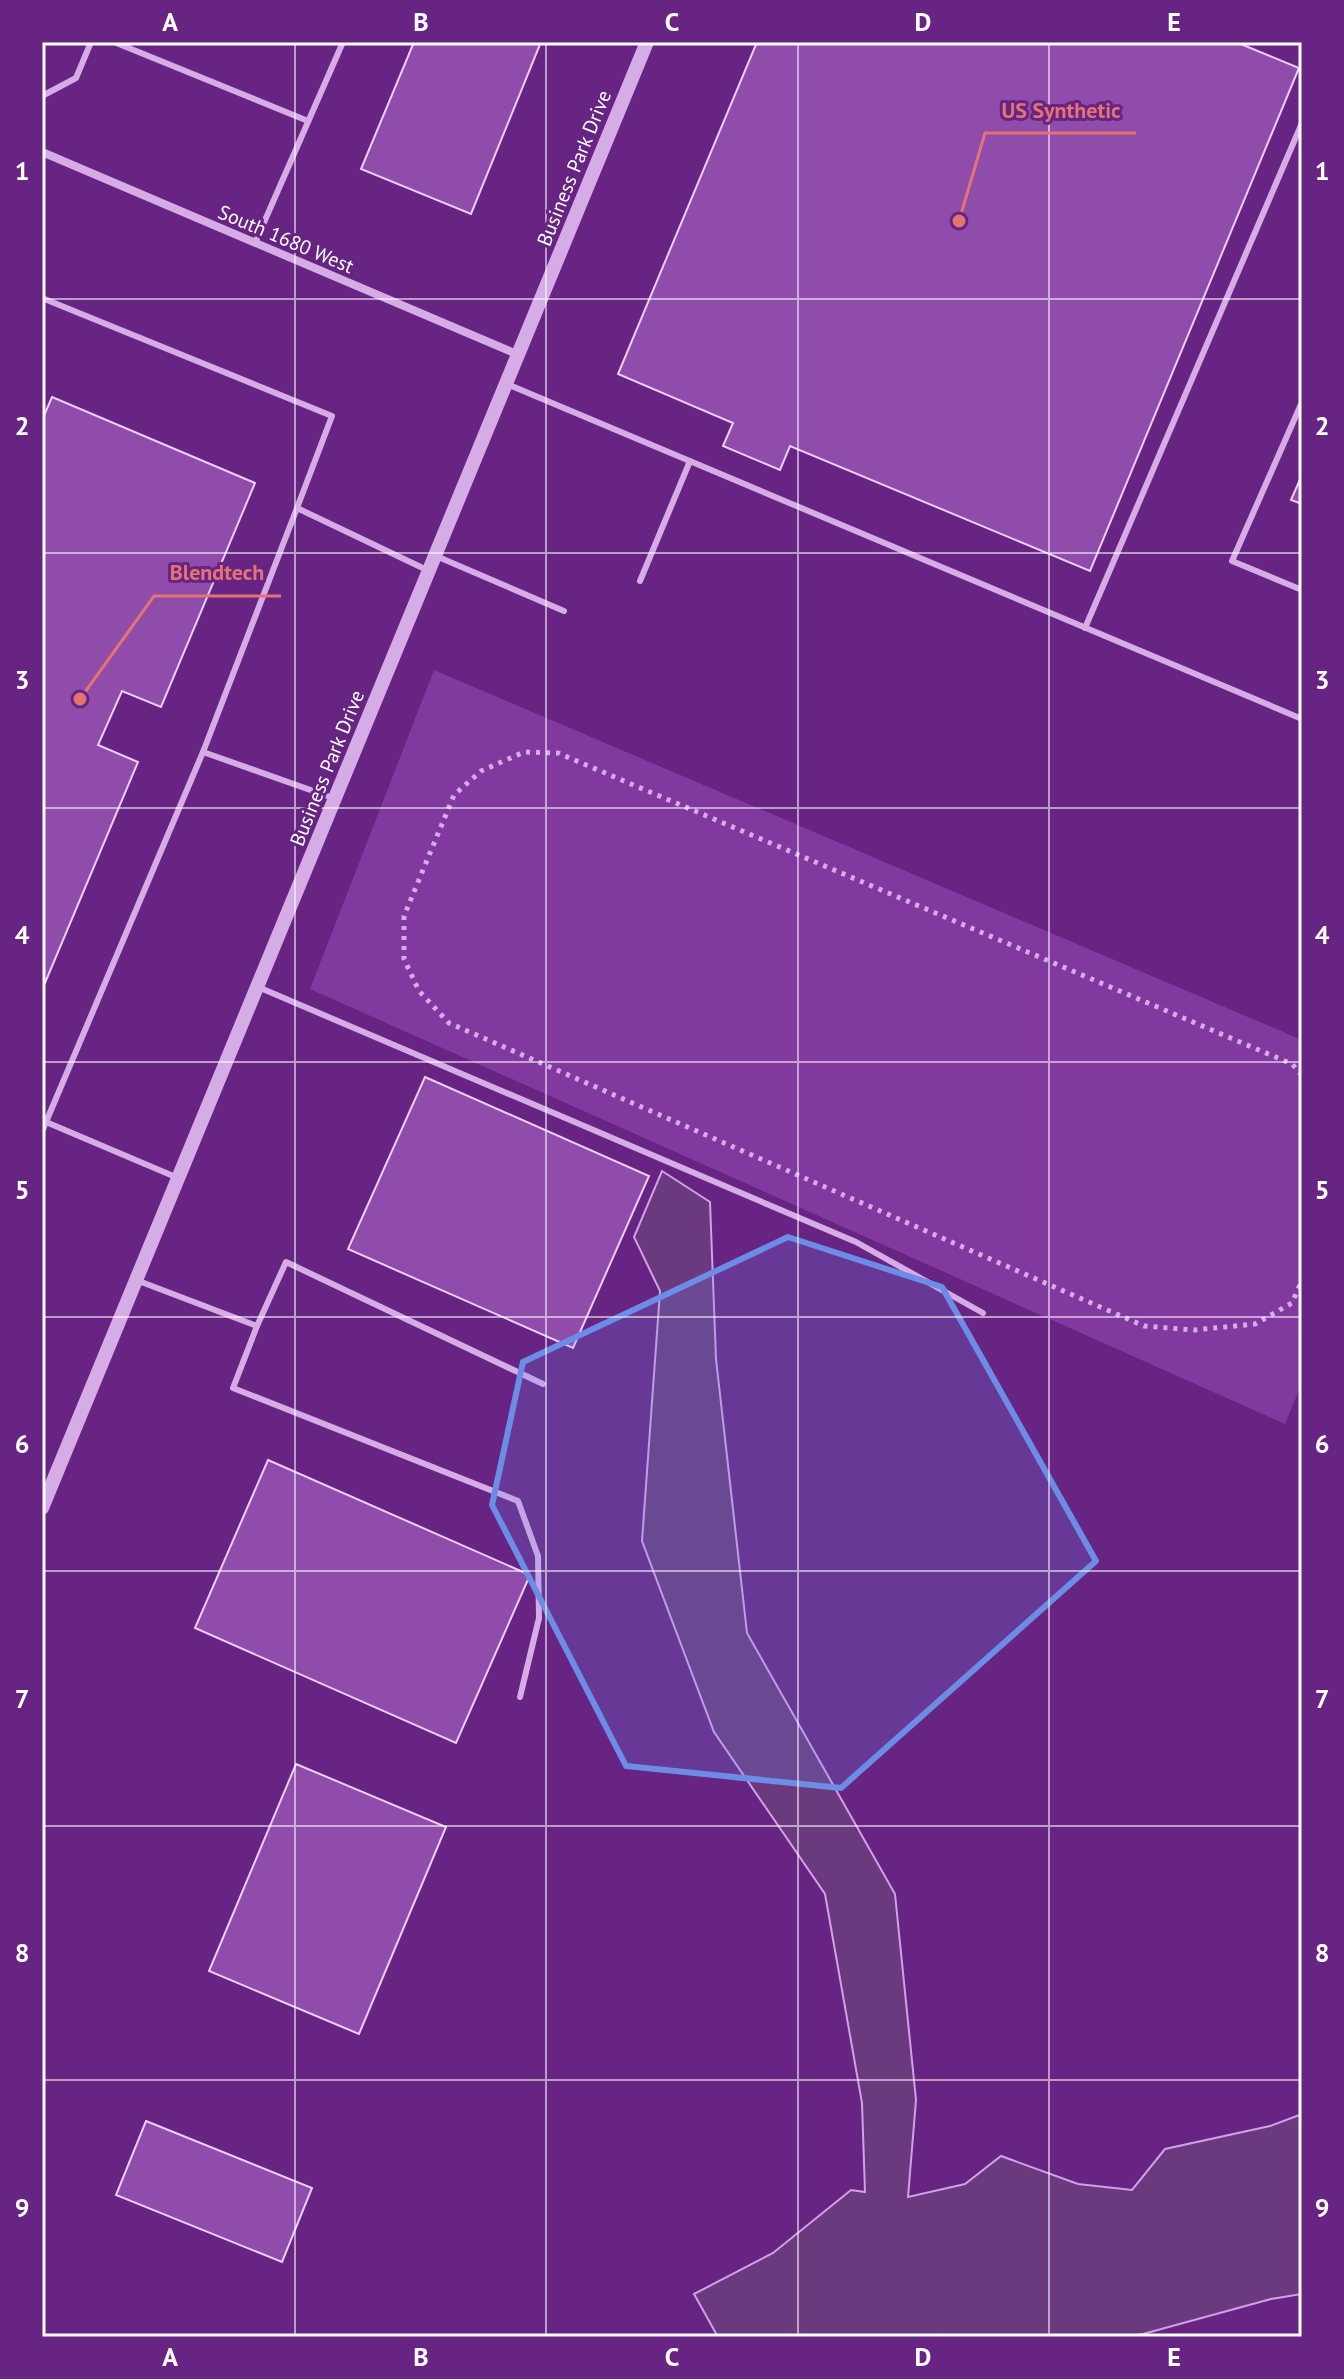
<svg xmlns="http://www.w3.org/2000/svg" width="1344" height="2379" viewBox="0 0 1344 2379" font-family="'PT Sans',sans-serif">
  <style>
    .green { fill: #81389f }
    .water { fill: #6b397e; stroke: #d2a0e8; stroke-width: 2 }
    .building { fill: #8f4caa; stroke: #eacff6; stroke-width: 2 }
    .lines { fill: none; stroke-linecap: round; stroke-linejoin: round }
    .path { stroke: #d6ace7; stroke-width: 5; stroke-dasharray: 4 6; stroke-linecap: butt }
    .service { stroke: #d6ace7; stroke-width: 6 }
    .minor { stroke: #d6ace7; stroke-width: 8 }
    .tertiary { stroke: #d6ace7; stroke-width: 14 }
    .marked { fill: #6c8ce6; fill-opacity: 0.2; stroke: #6c8ce6; stroke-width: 6; stroke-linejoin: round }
    .grid { fill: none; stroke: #fff; stroke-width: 2; stroke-opacity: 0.55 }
    .labels { text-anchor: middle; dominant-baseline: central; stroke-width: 6; stroke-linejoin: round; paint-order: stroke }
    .street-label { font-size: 20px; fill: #fff; stroke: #672482 }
    .leader { fill: none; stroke: #e47373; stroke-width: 3 }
    .callout-dot { fill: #e47373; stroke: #672482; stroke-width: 3 }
    .callout-label { font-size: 22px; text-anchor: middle; font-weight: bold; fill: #e47373; stroke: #672482; stroke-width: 6; stroke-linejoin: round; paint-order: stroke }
    .neatline { fill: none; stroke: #fff; stroke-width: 3 }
    .grid-label { font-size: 26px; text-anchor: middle; font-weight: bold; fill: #fff }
  </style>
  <rect width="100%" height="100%" fill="#672482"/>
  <!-- green -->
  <polygon class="green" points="434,670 1302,1040 1302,1383 1285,1424 310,989"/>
  <!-- water -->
  <polygon class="water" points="662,1171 710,1202 716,1359 747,1633 895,1894 916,2100 908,2197 965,2184 1001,2156 1078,2184 1132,2190 1165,2149 1270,2126 1302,2114 1302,2294 1271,2299 1143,2334 1124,2337 718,2337 694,2294 773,2253 851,2190 865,2192 862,2103 825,1894 714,1732 642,1541 660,1291 634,1237"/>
  <!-- building -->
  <g class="building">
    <polygon points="414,42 541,42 471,214 361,169"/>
    <polygon points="757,42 1236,42 1299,68 1090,571 790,446 780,470 723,446 733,423 618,374"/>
    <polygon points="52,397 255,483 161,707 122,691 98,745 138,762 42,990 42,420"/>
    <polygon points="1302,475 1302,504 1291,500"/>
    <polygon points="425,1077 649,1176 573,1348 348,1249"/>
    <polygon points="268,1460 530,1575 456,1743 195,1628"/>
    <polygon points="296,1764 446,1827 359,2034 209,1971"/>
    <polygon points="146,2121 312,2188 282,2262 116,2195"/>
  </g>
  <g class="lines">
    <!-- path -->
    <polyline class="path" points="1302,1075 1292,1064 558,753 524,752 481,771 454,795 404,916 404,959 419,991 449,1023 1144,1326 1194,1330 1255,1324 1292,1303 1302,1280"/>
    <!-- service -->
    <g class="service">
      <polyline points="114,42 308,121"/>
      <polyline points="42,96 76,78 91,42"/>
      <polyline points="255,243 343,42"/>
      <polyline points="42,298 332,416 297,508"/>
      <polyline points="507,384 1302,719"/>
      <polyline points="1302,402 1232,561 1302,590"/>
      <polyline points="436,556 564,611"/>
      <polyline points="640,581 690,461"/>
      <polyline points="1085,628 1302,123"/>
      <polyline points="203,752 297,508 427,570"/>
      <polyline points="258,987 856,1242 983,1313"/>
      <polyline points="46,1122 203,752 333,798"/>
      <polyline points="42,1132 46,1122 178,1178"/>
      <polyline points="136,1280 257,1326 286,1262 543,1384"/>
      <polyline points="257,1326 233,1388 518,1501 538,1556 539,1618 520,1697"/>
    </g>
    <!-- minor -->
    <polyline class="minor" points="42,152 519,355"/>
    <!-- tertiary -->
    <polyline class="tertiary" points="42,1508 647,42"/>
  </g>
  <!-- marked area -->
  <path class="marked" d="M788 1237 942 1287 1096 1561 841 1788 626 1766 492 1505 523 1362Z"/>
  <!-- grid -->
  <path class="grid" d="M295 42V2337M546 42V2337M798 42V2337M1049 42V2337M42 299H1302M42 553H1302M42 808H1302M42 1062H1302M42 1317H1302M42 1571H1302M42 1826H1302M42 2080H1302"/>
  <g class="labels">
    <!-- street labels -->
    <g class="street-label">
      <text transform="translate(574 168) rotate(-68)">Business Park Drive</text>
      <text transform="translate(286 239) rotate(23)">South 1680 West</text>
      <text transform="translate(327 768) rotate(-68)">Business Park Drive</text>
    </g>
  </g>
  <!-- callouts -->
  <path class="leader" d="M959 221L985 133H1136M80 699L154 596H281"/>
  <g class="callout-dot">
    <circle cx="959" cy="221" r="8"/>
    <circle cx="80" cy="699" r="8"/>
  </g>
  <g class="callout-label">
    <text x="1061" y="118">US Synthetic</text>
    <text x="217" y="580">Blendtech</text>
  </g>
  <!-- border -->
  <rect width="1344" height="2379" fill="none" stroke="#672482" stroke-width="88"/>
  <rect x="44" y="44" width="1256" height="2291" class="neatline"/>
  <g class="grid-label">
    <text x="170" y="31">A</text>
    <text x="421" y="31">B</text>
    <text x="672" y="31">C</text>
    <text x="923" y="31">D</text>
    <text x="1174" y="31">E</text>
    <text x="22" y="180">1</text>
    <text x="1322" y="180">1</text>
    <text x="22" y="435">2</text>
    <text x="1322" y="435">2</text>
    <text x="22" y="689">3</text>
    <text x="1322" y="689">3</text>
    <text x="22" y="944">4</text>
    <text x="1322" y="944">4</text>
    <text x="22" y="1199">5</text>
    <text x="1322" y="1199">5</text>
    <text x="22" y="1453">6</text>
    <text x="1322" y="1453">6</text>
    <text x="22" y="1708">7</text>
    <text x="1322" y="1708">7</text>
    <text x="22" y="1962">8</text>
    <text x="1322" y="1962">8</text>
    <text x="22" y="2217">9</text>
    <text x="1322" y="2217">9</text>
    <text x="170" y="2366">A</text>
    <text x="421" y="2366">B</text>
    <text x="672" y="2366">C</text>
    <text x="923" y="2366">D</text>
    <text x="1174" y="2366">E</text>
  </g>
</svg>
